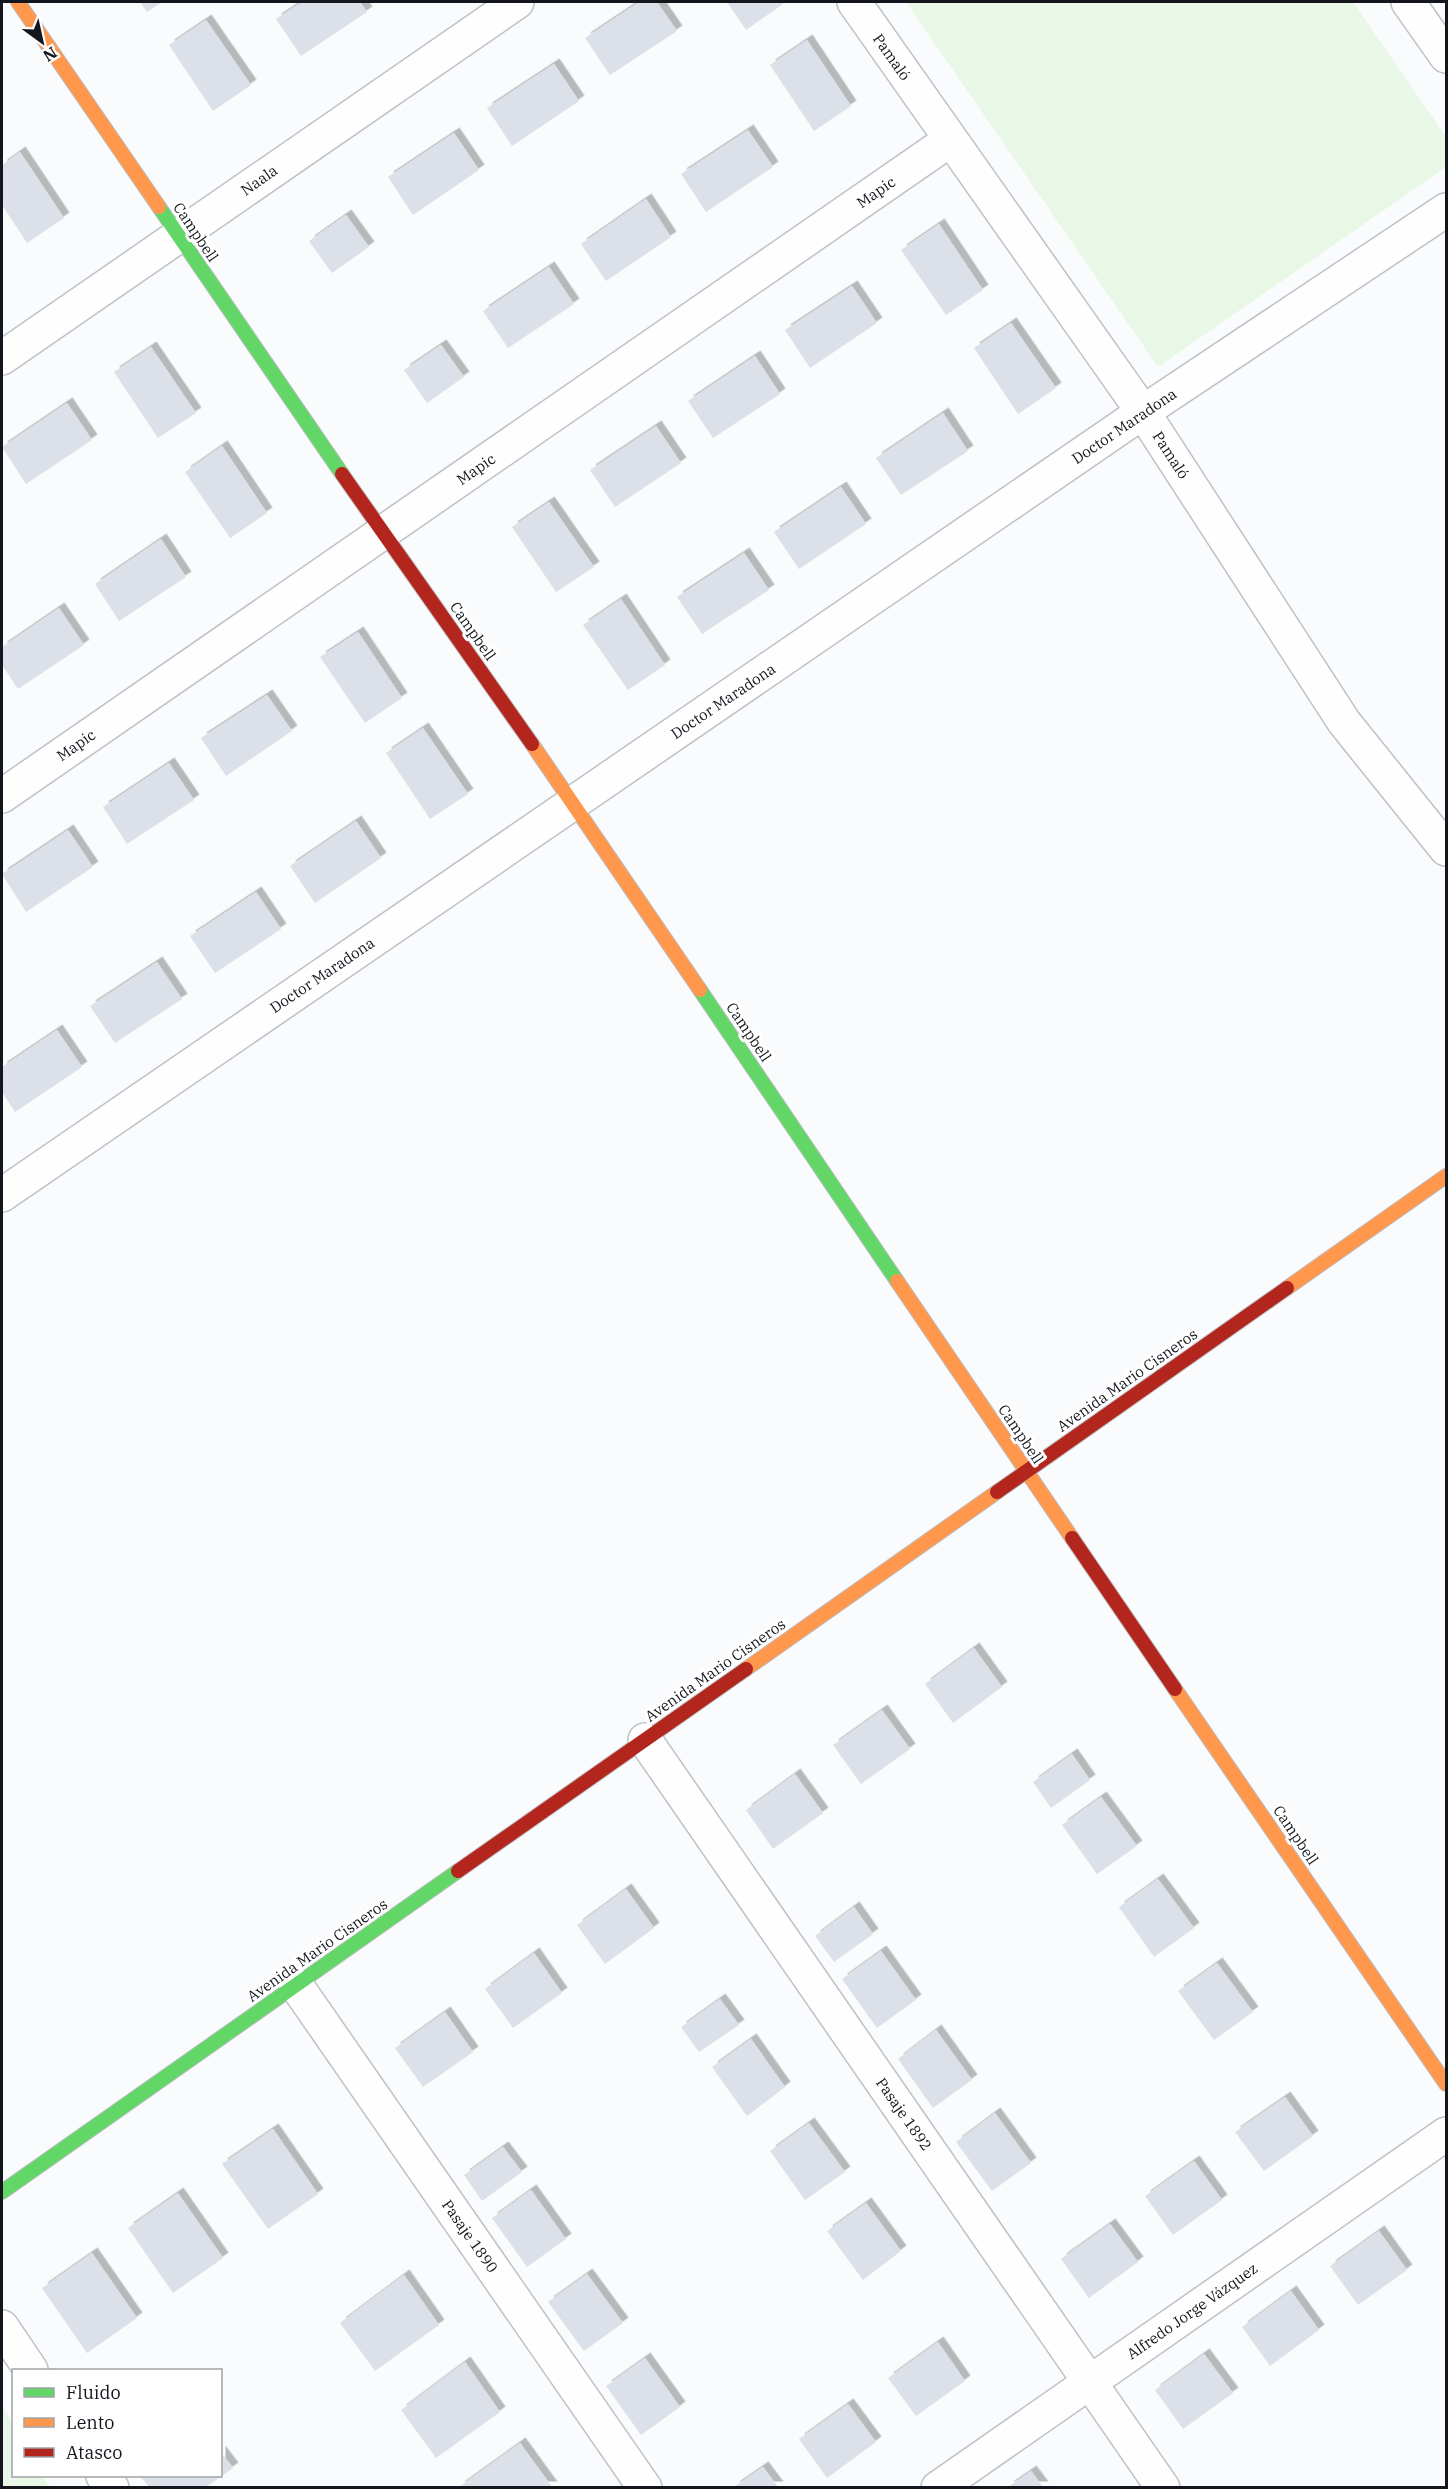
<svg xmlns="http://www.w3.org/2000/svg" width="1448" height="2489" viewBox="0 0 1448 2489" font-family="'IBM Plex Serif',serif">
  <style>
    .green { fill: #e8f7e6 }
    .building { fill: #dbe0e9; filter: url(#shadow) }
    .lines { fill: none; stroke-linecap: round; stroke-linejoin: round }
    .street-casing { stroke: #bec1c5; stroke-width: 36 }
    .fast-casing { stroke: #bec1c5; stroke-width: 16 }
    .slow-casing { stroke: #bec1c5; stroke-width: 16 }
    .jam-casing { stroke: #bec1c5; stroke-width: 16 }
    .street { stroke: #fefeff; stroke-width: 33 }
    .fast { stroke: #63d668; stroke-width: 14 }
    .slow { stroke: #ff974d; stroke-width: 14 }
    .jam { stroke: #b3261e; stroke-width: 14 }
    .labels { text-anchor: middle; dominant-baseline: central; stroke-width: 6; stroke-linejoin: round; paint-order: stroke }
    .street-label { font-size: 15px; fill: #13171d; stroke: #fff }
  </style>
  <defs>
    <filter id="shadow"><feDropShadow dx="5.5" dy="-5.5" stdDeviation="0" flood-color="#0004"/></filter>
  </defs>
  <rect width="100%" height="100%" fill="#fafbfd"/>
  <!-- green -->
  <g class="green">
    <polygon points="906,2 1353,2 1446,137 1446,167 1158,367"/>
    <polygon points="2,2405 13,2425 14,2476 43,2476 50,2487 2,2487"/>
  </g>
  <!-- building -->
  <g class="building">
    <polygon points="140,2 162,2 147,12"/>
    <polygon points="302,2 360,2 367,12 301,56 276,19"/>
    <polygon points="639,2 657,2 677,31 610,75 585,38"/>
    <polygon points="727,2 782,2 783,4 746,30"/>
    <polygon points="206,20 251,85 213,111 169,45"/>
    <polygon points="807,40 851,106 814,131 770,65"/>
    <polygon points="554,64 579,101 512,146 487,108"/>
    <polygon points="748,130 773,167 706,212 681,174"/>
    <polygon points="454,133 479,170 413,215 388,177"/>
    <polygon points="20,152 64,218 27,243 2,205 2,165"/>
    <polygon points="646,199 671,237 606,281 581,244"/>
    <polygon points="346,215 369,247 332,273 309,241"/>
    <polygon points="939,224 983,290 946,315 901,250"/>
    <polygon points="549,267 574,304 508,348 483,311"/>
    <polygon points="852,286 877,323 810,368 785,330"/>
    <polygon points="1011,323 1056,388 1018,414 974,348"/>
    <polygon points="441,345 464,377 427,403 404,370"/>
    <polygon points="151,347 196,413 158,438 114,372"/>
    <polygon points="755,356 780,394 713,438 688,401"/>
    <polygon points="67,403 92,440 26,484 2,447"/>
    <polygon points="943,413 968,451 901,495 876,458"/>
    <polygon points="656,426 681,463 615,507 590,470"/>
    <polygon points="222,446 267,513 230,538 185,472"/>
    <polygon points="841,487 866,524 799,569 774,532"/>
    <polygon points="549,502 594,567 556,592 512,527"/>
    <polygon points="161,539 186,577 119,621 95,584"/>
    <polygon points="744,553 769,590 702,634 677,597"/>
    <polygon points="621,599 665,665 628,690 583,625"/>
    <polygon points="59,608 84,645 18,689 2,665 2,647"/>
    <polygon points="358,632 402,698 365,723 320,657"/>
    <polygon points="267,695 292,731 226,776 201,738"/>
    <polygon points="423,728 468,794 430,819 386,753"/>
    <polygon points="169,763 194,800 127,844 103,807"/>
    <polygon points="356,821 381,858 315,903 290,866"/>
    <polygon points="68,830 93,867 26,912 2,874"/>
    <polygon points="256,892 281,929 215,973 190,936"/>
    <polygon points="157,962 182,999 115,1043 90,1006"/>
    <polygon points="57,1030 82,1067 15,1112 2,1092 2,1067"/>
    <polygon points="974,1648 1002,1687 953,1723 925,1684"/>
    <polygon points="882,1710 910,1749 861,1784 833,1745"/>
    <polygon points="1072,1754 1090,1780 1051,1808 1033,1782"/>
    <polygon points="795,1774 823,1813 773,1849 746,1810"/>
    <polygon points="1101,1797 1137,1846 1097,1874 1062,1825"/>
    <polygon points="1158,1879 1194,1928 1154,1957 1119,1907"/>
    <polygon points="626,1889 654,1928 605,1964 577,1925"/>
    <polygon points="854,1907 873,1934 834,1962 815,1936"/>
    <polygon points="881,1951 916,2000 877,2028 842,1979"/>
    <polygon points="534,1953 562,1993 513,2028 485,1989"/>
    <polygon points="1217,1963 1253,2012 1214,2040 1178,1991"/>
    <polygon points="720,1999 739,2025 699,2052 681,2027"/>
    <polygon points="445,2012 473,2052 423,2087 395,2048"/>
    <polygon points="936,2030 972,2080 933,2108 898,2059"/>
    <polygon points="751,2039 785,2087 747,2116 712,2067"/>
    <polygon points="1285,2097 1313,2136 1264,2171 1235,2132"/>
    <polygon points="995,2113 1031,2163 992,2191 956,2142"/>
    <polygon points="809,2123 845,2172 805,2200 770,2151"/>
    <polygon points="273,2129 318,2194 268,2229 222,2164"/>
    <polygon points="503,2147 522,2172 482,2201 464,2175"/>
    <polygon points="1194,2161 1222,2200 1173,2235 1145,2196"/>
    <polygon points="531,2190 566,2239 527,2267 492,2218"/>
    <polygon points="178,2193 223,2258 173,2293 128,2228"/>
    <polygon points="866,2203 901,2251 863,2280 827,2231"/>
    <polygon points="1110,2224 1138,2262 1089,2298 1061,2259"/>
    <polygon points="1379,2231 1407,2270 1358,2305 1330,2266"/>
    <polygon points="92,2253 137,2318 87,2353 42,2288"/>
    <polygon points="587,2274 623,2323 584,2351 548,2302"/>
    <polygon points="404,2275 439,2325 375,2371 340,2323"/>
    <polygon points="1291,2291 1319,2330 1270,2366 1242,2327"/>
    <polygon points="938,2342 965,2381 916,2416 888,2378"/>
    <polygon points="1204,2354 1233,2393 1183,2429 1155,2390"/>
    <polygon points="645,2358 680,2407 641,2435 606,2386"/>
    <polygon points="465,2362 500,2412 436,2458 401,2410"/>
    <polygon points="848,2404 876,2442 827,2478 799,2439"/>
    <polygon points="520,2443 552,2487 459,2487"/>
    <polygon points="220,2451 233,2468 206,2487 149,2487 140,2476 220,2476"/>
    <polygon points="763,2467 778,2487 734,2487"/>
    <polygon points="1031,2471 1043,2487 1008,2487"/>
  </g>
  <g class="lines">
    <defs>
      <g id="street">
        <polyline points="854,2 1143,412 1344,722 1446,849"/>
        <polyline points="1408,2 1446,56"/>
        <polyline points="2,358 517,2"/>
        <polyline points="2,796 950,140"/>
        <polyline points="2,1195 1143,412 1446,210"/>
        <polyline points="645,1740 1163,2488"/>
        <polyline points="296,1985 645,2488"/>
        <polyline points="2,2327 31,2370"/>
        <polyline points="103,2476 112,2488"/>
        <polyline points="938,2488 1446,2134"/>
      </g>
      <g id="fast">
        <polyline points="159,207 342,474"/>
        <polyline points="700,990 897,1281"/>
        <polyline points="2,2192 458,1871"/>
      </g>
      <g id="slow">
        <polyline points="18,2 159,207"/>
        <polyline points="532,744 700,990"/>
        <polyline points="897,1281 1072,1538"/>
        <polyline points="1287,1288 1446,1176"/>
        <polyline points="746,1669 997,1492"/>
        <polyline points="1175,1689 1446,2084"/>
      </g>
      <g id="jam">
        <polyline points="342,474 532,744"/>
        <polyline points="997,1492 1287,1288"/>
        <polyline points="1072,1538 1175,1689"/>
        <polyline points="458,1871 746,1669"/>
      </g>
    </defs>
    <!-- street casing -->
    <use href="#street" class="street-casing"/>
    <!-- fast casing -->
    <use href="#fast" class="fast-casing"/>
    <!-- slow casing -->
    <use href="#slow" class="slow-casing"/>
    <!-- jam casing -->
    <use href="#jam" class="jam-casing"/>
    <!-- street -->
    <use href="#street" class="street"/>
    <!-- fast -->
    <use href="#fast" class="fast"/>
    <!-- slow -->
    <use href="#slow" class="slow"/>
    <!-- jam -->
    <use href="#jam" class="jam"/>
  </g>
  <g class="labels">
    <!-- street labels -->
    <g class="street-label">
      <text transform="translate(892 57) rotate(55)">Pamaló</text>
      <text transform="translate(259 180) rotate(-35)">Naala</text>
      <text transform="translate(876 192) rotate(-35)">Mapic</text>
      <text transform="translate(196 232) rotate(56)">Campbell</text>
      <text transform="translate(1124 426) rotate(-34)">Doctor Maradona</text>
      <text transform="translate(1171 455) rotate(57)">Pamaló</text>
      <text transform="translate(476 469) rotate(-35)">Mapic</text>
      <text transform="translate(473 631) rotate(55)">Campbell</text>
      <text transform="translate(723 701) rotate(-34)">Doctor Maradona</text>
      <text transform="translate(76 745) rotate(-35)">Mapic</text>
      <text transform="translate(322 975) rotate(-34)">Doctor Maradona</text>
      <text transform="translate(749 1032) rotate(56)">Campbell</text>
      <text transform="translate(1127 1380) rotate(-35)">Avenida Mario Cisneros</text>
      <text transform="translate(1021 1434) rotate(56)">Campbell</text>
      <text transform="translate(715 1670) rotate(-35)">Avenida Mario Cisneros</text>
      <text transform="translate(1296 1835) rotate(56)">Campbell</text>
      <text transform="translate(317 1950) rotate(-35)">Avenida Mario Cisneros</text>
      <text transform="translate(904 2114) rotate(55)">Pasaje 1892</text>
      <text transform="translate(470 2236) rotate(55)">Pasaje 1890</text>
      <text transform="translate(1192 2311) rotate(-35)">Alfredo Jorge Vázquez</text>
    </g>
  </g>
  <!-- border -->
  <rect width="1448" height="2489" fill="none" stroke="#13171d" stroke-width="6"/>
  <!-- legend -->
  <rect x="12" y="2369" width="210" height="108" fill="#ffffff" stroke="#a1a2a5" stroke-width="1.5"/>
  <rect x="24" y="2388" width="30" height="9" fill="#63d668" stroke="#a1a2a5" stroke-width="1.5"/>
  <text x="66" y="2399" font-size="18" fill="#13171d">Fluido</text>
  <rect x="24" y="2418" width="30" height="9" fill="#ff974d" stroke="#a1a2a5" stroke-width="1.5"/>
  <text x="66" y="2429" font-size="18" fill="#13171d">Lento</text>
  <rect x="24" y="2448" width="30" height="9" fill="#b3261e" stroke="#a1a2a5" stroke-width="1.5"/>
  <text x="66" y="2459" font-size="18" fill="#13171d">Atasco</text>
  <!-- north arrow -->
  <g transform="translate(42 42) rotate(147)" stroke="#ffffff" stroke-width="4.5" paint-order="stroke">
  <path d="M0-4.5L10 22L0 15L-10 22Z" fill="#13171d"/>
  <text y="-9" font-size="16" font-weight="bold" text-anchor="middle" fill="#13171d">N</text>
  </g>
</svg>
